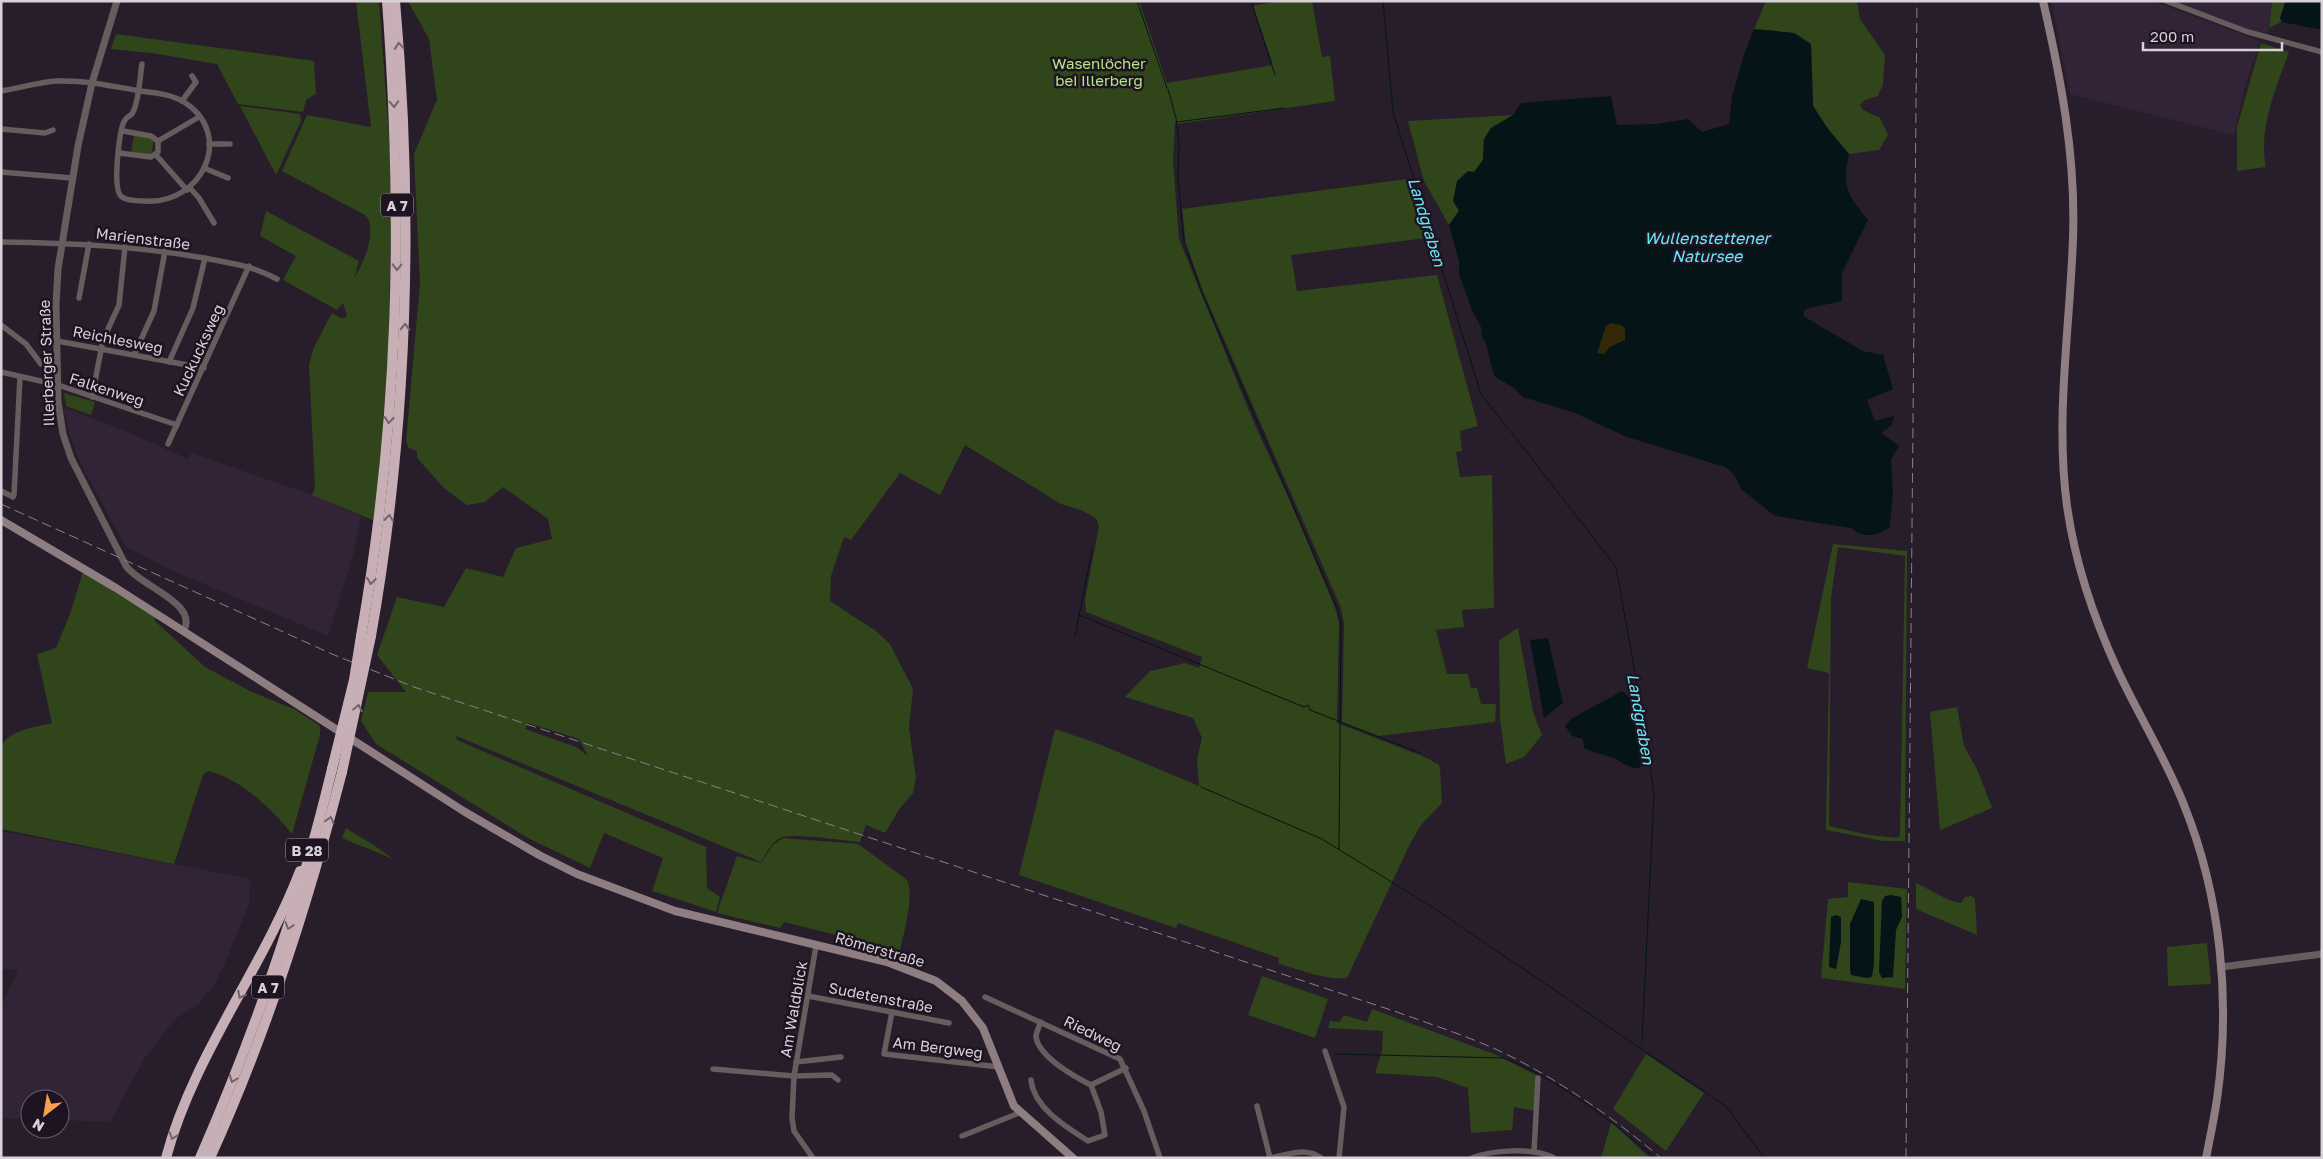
<svg xmlns="http://www.w3.org/2000/svg" width="2323" height="1159" viewBox="0 0 2323 1159" font-family="'Golos Text',sans-serif">
  <style>
    .built { fill: #322436 }
    .green { fill: #30451a; fill-rule: evenodd }
    .sand { fill: #312907 }
    .water { fill: #051416; fill-rule: evenodd }
    .lines { fill: none; stroke-linecap: round; stroke-linejoin: round }
    .stream { stroke: #051416; stroke-width: 1 }
    .minor { stroke: #675d5f; stroke-width: 5.5 }
    .tertiary { stroke: #675d5f; stroke-width: 7 }
    .secondary { stroke: #8e7e82; stroke-width: 8 }
    .motorway { stroke: #c8afb5; stroke-width: 10 }
    .rail { stroke: #89808b; stroke-width: 1; stroke-dasharray: 10 5; stroke-linecap: butt }
    .motorway-bridge { stroke: #c8afb5; stroke-width: 10 }
    .oneway { stroke: #73626b }
    .labels { text-anchor: middle; dominant-baseline: central; stroke-width: 5; stroke-linejoin: round; paint-order: stroke }
    .shield { fill: #1e1421; stroke: #a098a2; stroke-width: 1 }
    .shield-label { font-size: 14px; font-weight: bold; fill: #d8d1da }
    .park-label { font-size: 15px; fill: #b3e780; stroke: #1e1421 }
    .street-label { font-size: 15px; fill: #d8d1da; stroke: #1e1421 }
    .water-label { font-size: 16px; font-style: italic; fill: #68e8f7; stroke: #1e1421 }
  </style>
  <rect width="100%" height="100%" fill="#281e2b"/>
  <!-- built -->
  <g class="built">
    <polygon points="2051,1 2152,1 2260,41 2246,82 2234,135 2070,94"/>
    <polygon points="2167,1 2272,1 2267,37"/>
    <polygon points="63,407 120,429 188,459 191,453 312,495 361,516 354,552 328,636 169,569 125,546 81,464 71,439"/>
    <polygon points="1,831 250,879 249,904 224,965 214,985 197,1005 175,1019 144,1059 110,1122 60,1120 60,1099 30,1099 30,1119 1,1118 1,1006 18,970 1,969"/>
  </g>
  <!-- green -->
  <g class="green">
    <path d="M356 1H379L392 178 388 362 375 521 312 495 315 488 309 365 314 347 332 313 340 318H345L347 315 343 303 337 310 283 280 296 256 260 236 266 211 359 261 354 279C363 263 379 230 365 215L282 171 307 115 371 127Z"/>
    <path d="M408 1H1139L1167 83 1273 65 1253 6 1279 1H1312L1322 57 1330 56 1335 101 1177 124 1175 122 1173 161 1179 239 1254 423 1287 494 1334 605 1339 622 1337 723 1427 758 1439 765 1440 769 1442 803 1421 825 1411 842 1347 978C1330 981 1296 969 1278 963L1279 958 1178 923 1176 928 1019 875 1055 729 1099 744 1199 786 1197 760 1202 738 1193 718 1125 697 1150 671 1185 663 1199 668 1202 657 1086 612 1085 600 1099 526 1096 518 1081 510 1061 504 965 445 940 495 900 473 851 540 844 537 831 576 830 601 876 631 890 644 913 689 909 728 916 778 913 793 900 808 885 833 866 825 860 842C844 841 793 832 780 838 771 843 766 854 761 862L456 736 457 740 706 847 707 888 720 897 716 912 652 891 663 858 604 833 590 868 528 838 376 744 361 721 368 692H406L377 655 397 597 444 607 466 568 503 577 516 548 552 539 548 519 503 487 485 502 467 505 444 488 417 458V451L409 448 406 442 420 283 414 154 437 100 429 39ZM528 723 579 739 588 756 576 747 525 729Z"/>
    <polygon points="1766,1 1857,1 1860,19 1885,55 1883,84 1878,96 1865,100 1860,105 1863,110 1880,118 1888,135 1879,150 1849,154 1828,129 1813,106 1811,44 1794,33 1754,29"/>
    <polygon points="2272,1 2285,1 2280,18 2281,22 2269,28"/>
    <polygon points="116,34 314,61 316,94 306,100 303,112 238,104 217,64 152,53 111,49"/>
    <path d="M2261 43 2289 52C2276 87 2258 130 2266 167L2237 171V127Z"/>
    <polygon points="240,106 300,114 301,121 276,175"/>
    <polygon points="1513,115 1491,128 1484,139 1483,160 1474,172 1459,210 1449,225 1424,181 1408,121"/>
    <polygon points="134,135 154,139 151,156 131,153"/>
    <polygon points="1407,179 1426,238 1291,255 1297,291 1437,275 1478,426 1460,431 1462,451 1456,452 1460,477 1492,475 1494,608 1462,610 1464,627 1436,630 1447,674 1468,674 1471,688 1477,688 1481,704 1496,704 1495,722 1378,736 1342,722 1344,623 1341,608 1203,291 1186,244 1182,209"/>
    <polygon points="64,393 95,402 91,415 66,406"/>
    <path d="M1833 544 1907 551 1905 841H1883L1826 830 1829 673 1807 668ZM1838 547 1905 556 1900 836 1897 838 1869 835 1829 826 1831 598Z"/>
    <path d="M84 568 154 612 155 621 205 667 250 691 294 709 320 726V735L292 834C272 809 241 779 208 771L203 775 174 864 1 829V747C8 730 36 727 52 723L37 654 56 648 70 614Z"/>
    <polygon points="1518,628 1533,712 1542,735 1524,757 1506,764 1500,719 1499,640"/>
    <polygon points="1957,707 1964,746 1977,769 1992,808 1940,830 1930,712"/>
    <polygon points="346,828 378,848 393,859 342,838"/>
    <path d="M783 838 858 844 906 879C916 890 903 936 900 951L784 922 780 928 717 913 737 856 761 863 773 845Z"/>
    <polygon points="1848,882 1907,889 1905,989 1821,978 1828,899 1848,897"/>
    <polygon points="1916,883 1949,900 1961,903 1965,897 1971,896 1975,899 1977,935 1916,909"/>
    <polygon points="2207,943 2211,984 2168,986 2167,947"/>
    <polygon points="1262,976 1328,999 1315,1038 1248,1015"/>
    <polygon points="1372,1009 1494,1054 1538,1076 1536,1111 1514,1107 1512,1130 1471,1133 1468,1088 1437,1077 1375,1073 1382,1052 1383,1031 1328,1028 1330,1021 1340,1022 1343,1016 1347,1016 1367,1022"/>
    <polygon points="1646,1054 1704,1093 1666,1151 1613,1109"/>
    <polygon points="1611,1123 1612,1123 1650,1158 1601,1158"/>
  </g>
  <!-- sand -->
  <polygon class="sand" points="1611,323 1621,325 1625,329 1625,340 1610,347 1604,354 1597,353 1606,326"/>
  <!-- water -->
  <g class="water">
    <polygon points="2286,1 2322,1 2322,30 2282,22 2280,18"/>
    <path d="M1754 29 1794 33 1811 44 1813 106 1828 129 1849 154C1842 188 1847 193 1868 220L1842 273V301L1805 309 1803 316 1863 351 1883 355 1893 389 1867 400 1875 421 1894 416 1892 425 1881 433 1899 446 1891 459 1893 492 1890 527C1876 536 1864 539 1851 528L1775 516 1741 489 1734 474 1725 467 1627 437 1575 413 1523 397 1514 388 1494 376 1486 344 1482 336 1481 327 1472 310 1459 274V262L1449 225 1459 211 1453 201 1457 181 1468 171 1474 172 1483 160 1484 139 1491 128 1513 115 1521 103 1611 96 1617 125 1657 124 1688 119 1702 132 1729 124 1732 96 1744 55ZM1611 323 1621 325 1625 328V340L1610 347 1604 354 1597 353 1606 326Z"/>
    <polygon points="1548,638 1563,703 1544,718 1530,640"/>
    <path d="M1622 691C1642 704 1642 746 1640 768 1625 768 1624 762 1611 757 1602 754 1593 753 1584 748L1583 739 1572 736 1565 726 1571 719Z"/>
    <polygon points="1891,895 1901,897 1902,917 1896,930 1893,977 1882,978 1879,972 1882,901 1885,896"/>
    <polygon points="1861,899 1874,902 1874,963 1872,977 1867,978 1851,975 1850,970 1850,924"/>
    <polygon points="1836,915 1841,917 1841,942 1836,969 1829,967 1831,917"/>
  </g>
  <g class="lines">
    <!-- stream -->
    <g class="stream">
      <polyline points="1137,1 1167,88"/>
      <polyline points="1251,1 1275,75"/>
      <polyline points="1383,1 1393,112 1481,394 1509,430"/>
      <polyline points="1168,89 1176,118 1179,143 1178,178 1184,242"/>
      <polyline points="1177,122 1284,108"/>
      <polyline points="1185,244 1201,291 1337,608 1341,623 1339,849"/>
      <polyline points="1511,432 1616,567 1638,690 1654,794 1642,1042"/>
      <polyline points="1079,615 1304,707 1308,705 1310,710 1420,753"/>
      <polyline points="1075,636 1092,551"/>
      <polyline points="1201,787 1322,839 1432,907 1727,1107 1764,1158"/>
      <path d="M1334 1054 1504 1058C1553 1076 1615 1123 1655 1158"/>
    </g>
    <!-- minor -->
    <g class="minor">
      <polyline points="2166,1 2248,32 2322,52"/>
      <path d="M1 91C20 88 39 82 57 81 85 80 113 86 140 91 155 93 171 94 184 102 235 134 203 205 145 201 138 201 124 201 120 195 113 185 119 129 125 120 127 116 132 116 133 112 139 101 140 76 142 64"/>
      <polyline points="182,101 196,82 192,76"/>
      <polyline points="1,129 45,133 53,130"/>
      <polyline points="123,131 151,136 158,141"/>
      <polyline points="158,141 199,117"/>
      <polyline points="209,144 230,144"/>
      <polyline points="119,153 151,157 158,152 158,141"/>
      <polyline points="156,155 187,190"/>
      <polyline points="204,168 228,178"/>
      <polyline points="1,172 72,178"/>
      <polyline points="190,188 199,198 214,223"/>
      <path d="M1 242C70 243 137 246 204 258 230 263 254 266 277 279"/>
      <polyline points="79,298 89,244"/>
      <polyline points="1,325 26,344 41,364"/>
      <polyline points="57,341 204,368"/>
      <polyline points="134,355 154,311 165,251"/>
      <polyline points="169,362 193,308 205,258"/>
      <polyline points="1,372 58,385 177,425"/>
      <polyline points="92,397 103,340 119,305 125,247"/>
      <polyline points="168,444 249,266"/>
      <polyline points="1,491 13,497 14,495 20,377"/>
      <polyline points="808,996 949,1023"/>
      <polyline points="985,997 1120,1059 1144,1111 1160,1158"/>
      <polyline points="892,1012 884,1054 999,1067"/>
      <polyline points="1325,1051 1344,1107 1339,1158"/>
      <polyline points="796,1062 841,1057"/>
      <polyline points="713,1069 794,1076 832,1075 838,1080"/>
      <path d="M1031 1080C1034 1108 1066 1127 1088 1141L1105 1135 1101 1112 1091 1085C1075 1077 1039 1057 1036 1037 1036 1032 1039 1027 1041 1022"/>
      <polyline points="1091,1085 1126,1068"/>
      <polyline points="1257,1106 1270,1158"/>
      <polyline points="962,1136 1019,1113"/>
      <polyline points="1534,1152 1538,1078"/>
      <polyline points="813,1158 794,1131 792,1118 794,1076 816,946"/>
      <path d="M1271 1158C1288 1154 1306 1147 1321 1158"/>
      <path d="M1472 1158C1492 1150 1534 1147 1554 1158"/>
    </g>
    <!-- tertiary -->
    <g class="tertiary">
      <path d="M117 1 92 83 78 146 58 269 56 305 58 402 63 434 71 458 126 566C140 586 198 603 184 630"/>
      <polyline points="2221,967 2322,954"/>
    </g>
    <!-- secondary -->
    <g class="secondary">
      <path d="M2043 1C2061 79 2076 157 2073 238 2070 327 2055 417 2067 506 2075 563 2094 619 2118 671 2139 716 2166 759 2184 805 2221 897 2231 1001 2217 1099 2214 1119 2210 1138 2206 1158"/>
      <polyline points="1,520 116,588 465,812 539,855 577,874 675,911 887,962 936,981 962,1001 983,1028 1014,1106 1073,1158"/>
    </g>
    <!-- motorway -->
    <g class="motorway">
      <path d="M361 636C399 421 403 219 387 1"/>
      <path d="M371 636C408 426 414 214 395 1"/>
      <path d="M166 1158C193 1056 262 970 300 871"/>
      <path d="M200 1158C255 1032 300 903 332 769"/>
      <path d="M210 1158C267 1033 308 904 342 772"/>
    </g>
    <!-- rail -->
    <g class="rail">
      <path d="M1 504 332 654 414 687 1397 1012C1435 1026 1474 1038 1510 1056 1565 1084 1615 1119 1661 1158"/>
      <polyline points="1906,1158 1917,1"/>
    </g>
    <!-- motorway-bridge -->
    <g class="motorway-bridge">
      <polyline points="332,769 354,680 361,636"/>
      <polyline points="342,772 371,636"/>
    </g>
  </g>
  <!-- one-way arrows -->
  <defs><path id="oneway-chevron" d="M-2-3.5L2.5 0L-2 3.5" fill="none" stroke-width="1.6" stroke-linecap="round" stroke-linejoin="round" transform="scale(1.25)"/></defs>
  <g class="oneway">
    <use href="#oneway-chevron" transform="translate(399 46) rotate(-95)"/>
    <use href="#oneway-chevron" transform="translate(394 104) rotate(87)"/>
    <use href="#oneway-chevron" transform="translate(397 267) rotate(91)"/>
    <use href="#oneway-chevron" transform="translate(405 327) rotate(-88)"/>
    <use href="#oneway-chevron" transform="translate(389 420) rotate(95)"/>
    <use href="#oneway-chevron" transform="translate(389 518) rotate(-83)"/>
    <use href="#oneway-chevron" transform="translate(371 581) rotate(99)"/>
    <use href="#oneway-chevron" transform="translate(358 708) rotate(-78)"/>
    <use href="#oneway-chevron" transform="translate(330 820) rotate(-75)"/>
    <use href="#oneway-chevron" transform="translate(289 926) rotate(108)"/>
    <use href="#oneway-chevron" transform="translate(241 995) rotate(118)"/>
    <use href="#oneway-chevron" transform="translate(233 1079) rotate(111)"/>
    <use href="#oneway-chevron" transform="translate(173 1136) rotate(109)"/>
  </g>
  <g class="labels">
    <!-- shield labels -->
    <g class="shield">
      <rect x="381" y="193.5" width="32" height="23" rx="4"/>
      <rect x="286" y="838.5" width="42" height="23" rx="4"/>
      <rect x="252" y="975.5" width="32" height="23" rx="4"/>
    </g>
    <g class="shield-label">
      <text x="397" y="205">A 7</text>
      <text x="307" y="850">B 28</text>
      <text x="268" y="987">A 7</text>
    </g>
    <!-- park labels -->
    <g class="park-label">
      <text x="1099" y="63">Wasenlöcher<tspan x="1099" dy="17">bei Illerberg</tspan></text>
    </g>
    <!-- street labels -->
    <g class="street-label">
      <text transform="translate(143 238) rotate(7)">Marienstraße</text>
      <text transform="translate(118 339) rotate(11)">Reichlesweg</text>
      <text transform="translate(198 350) rotate(-65)">Kuckucksweg</text>
      <text transform="translate(46 363) rotate(-92)">Illerberger Straße</text>
      <text transform="translate(107 389) rotate(18)">Falkenweg</text>
      <text transform="translate(880 949) rotate(16)">Römerstraße</text>
      <text transform="translate(881 997) rotate(11)">Sudetenstraße</text>
      <text transform="translate(793 1009) rotate(-80)">Am Waldblick</text>
      <text transform="translate(1093 1033) rotate(26)">Riedweg</text>
      <text transform="translate(938 1047) rotate(7)">Am Bergweg</text>
    </g>
    <!-- water labels -->
    <g class="water-label">
      <text transform="translate(1427 222) rotate(73)">Landgraben</text>
      <text x="1707" y="238">Wullenstettener<tspan x="1707" dy="18">Natursee</tspan></text>
      <text transform="translate(1641 719) rotate(80)">Landgraben</text>
    </g>
  </g>
  <!-- border -->
  <rect width="2323" height="1159" fill="none" stroke="#d8d1da" stroke-width="5"/>
  <!-- north arrow -->
  <g transform="translate(45 1114) rotate(211)"><circle r="24" fill="#1e1421" stroke="#68606b"/>
  <path d="M0-4L9 19L0 12L-9 19Z" fill="#fa9f4e"/>
  <text y="-8" font-size="14" font-weight="bold" text-anchor="middle" fill="#d8d1da">N</text>
  </g>
  <!-- scale -->
  <path d="M2143 42v8h139v-8" fill="none" stroke="#d8d1da" stroke-width="2.5"/>
  <text x="2150" y="42" font-size="15" fill="#d8d1da" stroke="#1e1421" stroke-width="4" paint-order="stroke">200 m</text>
</svg>
